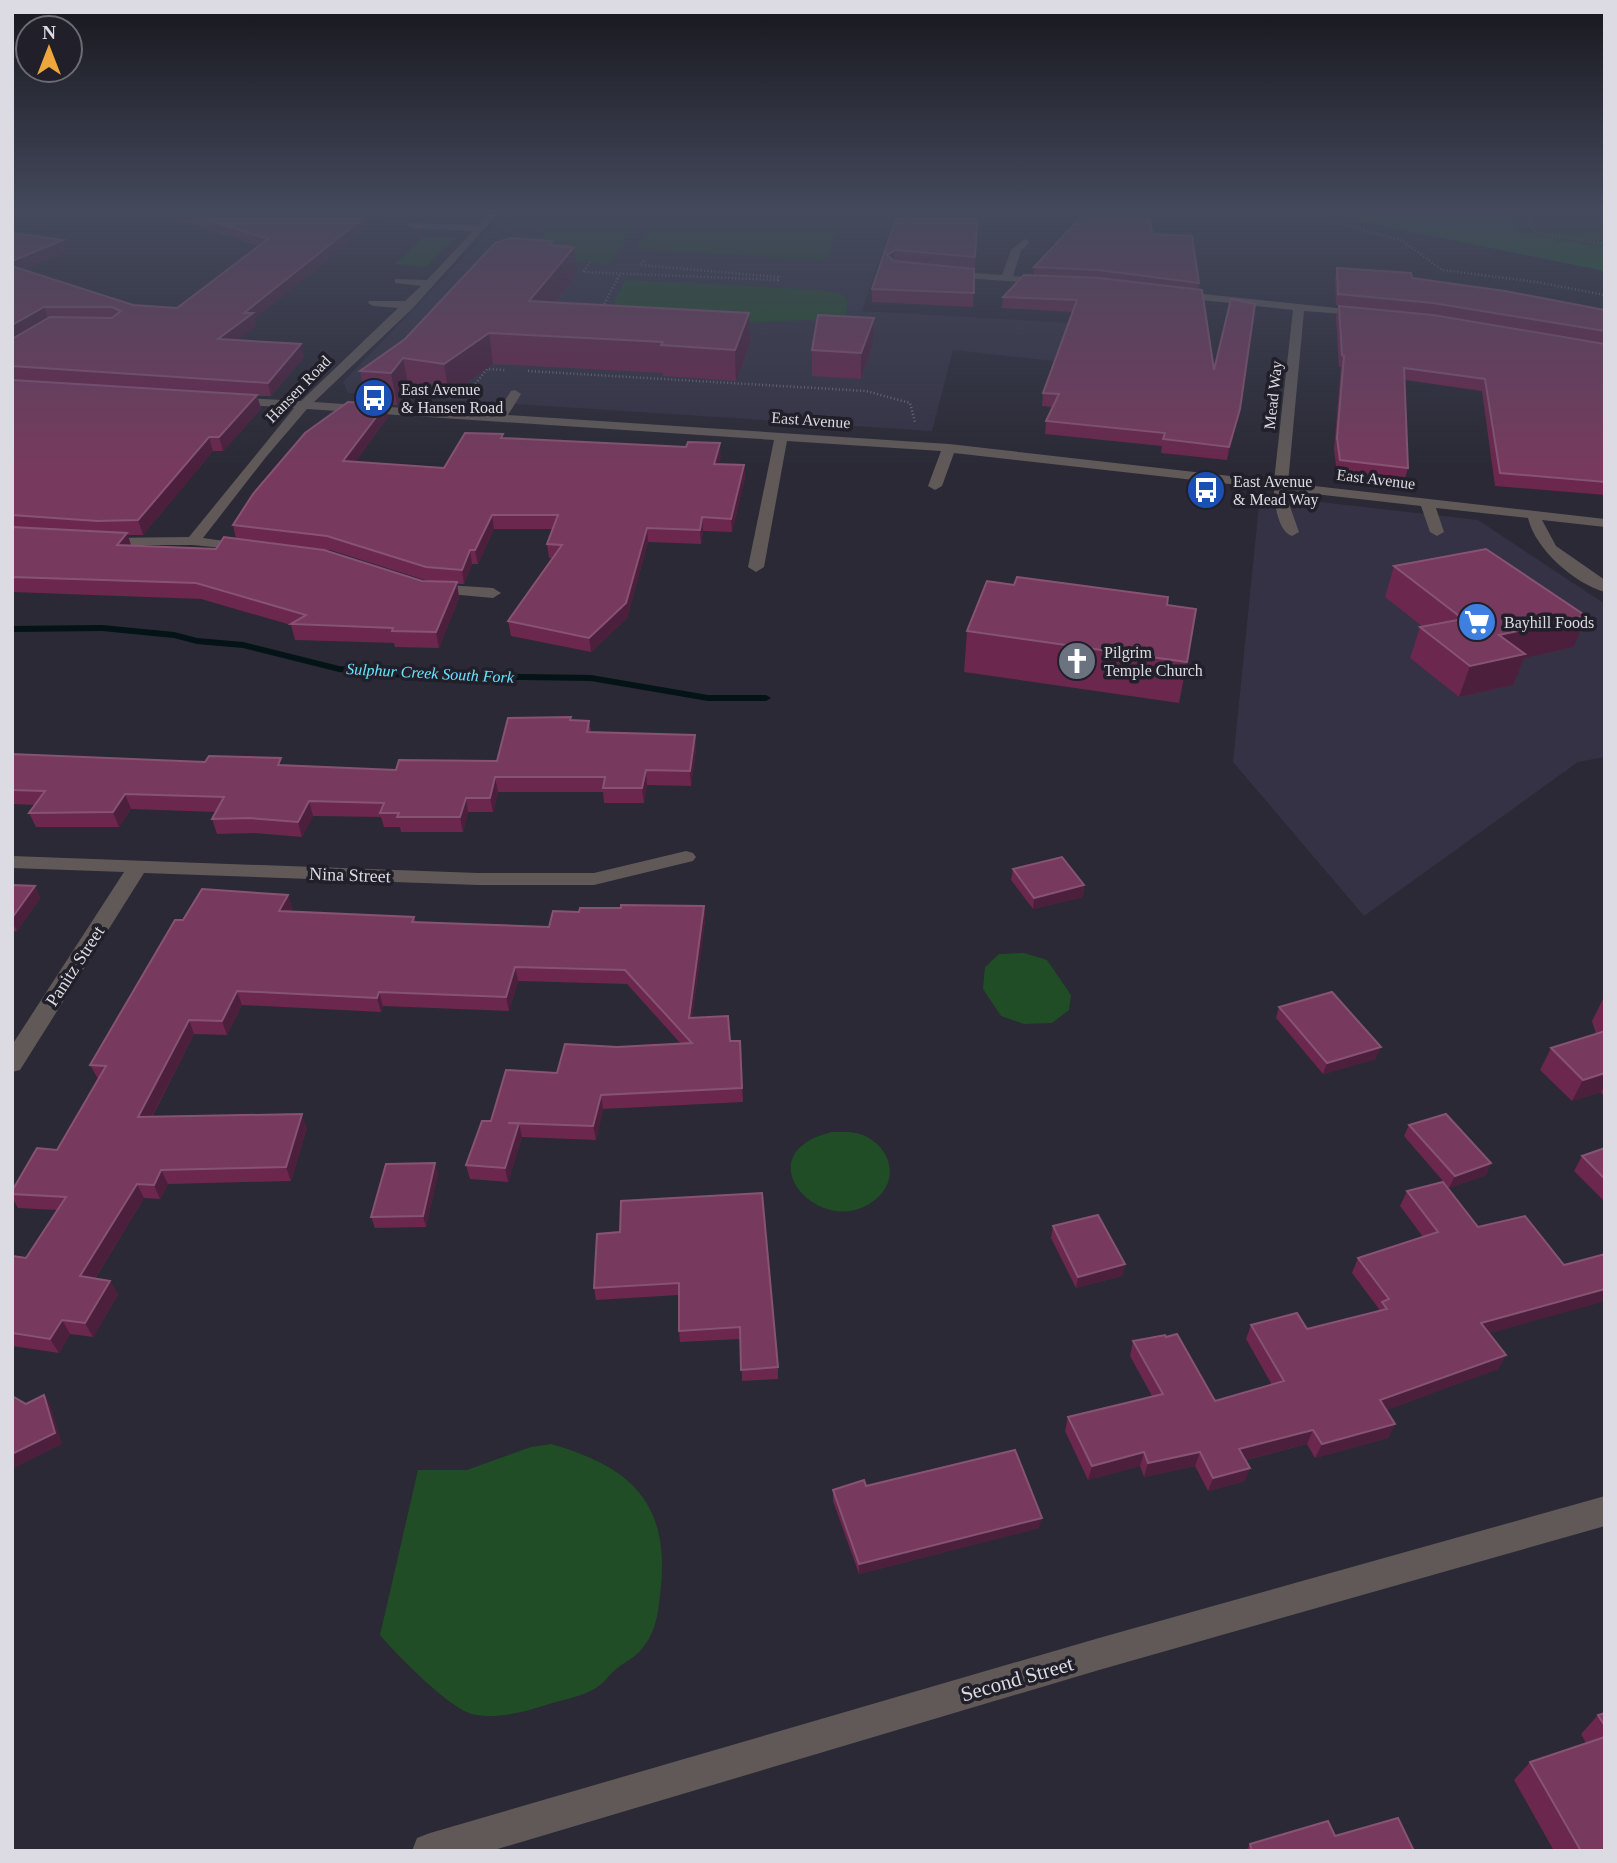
<svg xmlns="http://www.w3.org/2000/svg" width="1617" height="1863" viewBox="0 0 1617 1863" font-family="Georgia,serif">
  <style>
    .built { fill: #343244 }
    .green { fill: #204d26 }
    .forest { fill: #1c6329 }
    .lines { fill: none; stroke-linecap: round; stroke-linejoin: round }
    .stream { fill: #041316; fill-rule: evenodd }
    .path { stroke: #71707a; stroke-width: 2.5; stroke-dasharray: 1 2.5; stroke-linecap: butt }
    .minor { fill: #605958; fill-rule: evenodd }
    .wall { fill: #6b274e; fill-rule: evenodd }
    .shaded-wall { fill: #4c1f3d }
    .building { fill: #773a5e; stroke: #875373; stroke-width: 2 }
    .labels { text-anchor: middle; dominant-baseline: central; stroke-width: 7; stroke-linejoin: round; paint-order: stroke }
    .far-street-label { font-size: 16px; fill: #dcdbe3; stroke: #21202a }
    .far-poi-label { font-size: 16px; fill: #dcdbe3; stroke: #21202a; text-anchor: start }
    .far-water-label { font-size: 16px; font-style: italic; fill: #68e4fd; stroke: #21202a }
    .street-label { font-size: 18px; fill: #dcdbe3; stroke: #21202a }
    .near-street-label { font-size: 21px; fill: #dcdbe3; stroke: #21202a }
  </style>
  <rect width="100%" height="100%" fill="#2a2935"/>
  <!-- built -->
  <g class="built">
    <polygon points="510,209 896,209 862,311 1093,324 1072,363 953,350 932,431 348,393 343,382"/>
    <polygon points="1260,495 1478,520 1605,604 1605,757 1578,762 1364,916 1233,762"/>
  </g>
  <!-- green -->
  <g class="green">
    <polygon points="557,209 652,209 608,264 525,256"/>
    <polygon points="665,209 845,216 826,260 634,249"/>
    <polygon points="1299,209 1605,209 1605,271"/>
    <polygon points="423,237 456,238 426,267 395,264"/>
    <polygon points="625,280 821,290 841,294 847,300 846,316 831,325 809,320 601,329"/>
    <polygon points="1024,953 1047,960 1071,995 1069,1010 1052,1023 1024,1024 1001,1016 983,989 985,967 999,954"/>
    <path d="M832 1132C842 1132 854 1131 863 1135 891 1147 900 1179 876 1199 823 1244 740 1154 832 1132Z"/>
    <path d="M551 1444C628 1466 669 1500 661 1586 658 1611 658 1631 640 1651 634 1658 623 1663 615 1670 609 1675 603 1684 596 1688 582 1697 561 1700 546 1705 524 1712 495 1720 472 1714 449 1708 396 1654 380 1635L418 1470H467L531 1447Z"/>
  </g>
  <!-- forest -->
  <polygon class="forest" points="1299,209 1495,209 1504,212 1521,235 1605,248 1605,271"/>
  <g class="lines">
    <!-- stream -->
    <polygon class="stream" points="102,625 174,632 197,638 243,642 339,666 403,672 591,675 708,695 766,695 771,698 766,701 708,701 591,681 403,678 339,672 243,648 197,644 174,638 102,631 12,632 12,626"/>
    <!-- path -->
    <g class="path">
      <polyline points="1233,209 1295,211 1403,241 1442,270 1536,282 1605,295"/>
      <path d="M1538 209 1530 214C1529 224 1530 228 1539 233L1605 244"/>
      <polyline points="590,262 583,272 778,280 778,277 640,265 645,260"/>
      <polyline points="601,310 620,274"/>
      <polyline points="528,371 866,391 910,403 915,422"/>
      <polyline points="469,392 487,369 505,370"/>
    </g>
    <!-- minor -->
    <g class="minor">
      <path d="M492 209H502L414 307 314 402 496 414 511 391 515 390 521 394 508 415 949 444 1274 481 1293 310 1175 297 1170 294 1175 291 1365 311 1371 314 1369 316 1304 311 1288 483 1605 519V527L1542 520 1556 546 1605 580V592C1575 584 1535 549 1528 518L1436 508 1444 532 1437 536 1430 532 1421 506 1288 491V501L1299 532 1292 536C1278 532 1274 502 1274 489L954 453 942 486 935 490 928 486 941 451 787 441 764 567 756 572 748 567 774 440 307 409 266 457 203 538 253 545 255 548 253 551 193 545H97L95 542 102 538 189 537 294 408 231 404 227 403V397L301 401 398 308 373 306 368 303 369 301H405L421 286 395 283V279L427 280 473 231 412 228 407 225 409 223 478 225Z"/>
      <polygon points="1025,239 1030,242 1021,251 1013,276 1045,279 1050,282 1049,284 948,277 943,274 948,271 1002,275 1011,250"/>
      <polygon points="432,584 493,588 501,593 493,598 427,592 424,589 427,586"/>
      <polygon points="686,851 693,853 696,857 693,861 594,885 478,885 144,873 20,1070 12,1072 12,1045 124,872 12,868 12,856 478,873 594,873"/>
      <polygon points="1605,1496 1605,1526 1099,1670 491,1851 412,1851 417,1838 430,1833 1099,1638"/>
    </g>
  </g>
  <!-- wall -->
  <g class="wall">
    <path d="M134 209H401L387 213 389 221 374 223 254 319 256 326 237 340 304 357 271 396H257L261 409 223 451H213L143 535H128L131 546 216 549 236 539 233 525 388 417 355 462 444 468 503 438 721 456 718 464 744 465 745 478 732 532 703 531 701 544 648 542 627 618 591 652 511 636 508 621 553 558H549L547 544 553 529H494L478 564H472L464 584H457L459 598 439 648 395 647 394 643 295 640 291 625 201 599 12 592V233L63 240 67 251 24 270 133 305 177 308 259 246 184 222 160 218ZM324 550H330L428 581H422Z"/>
    <polygon points="978,209 973,307 872,302 872,289 895,221"/>
    <polygon points="1153,234 1199,283 1198,290 1214,370 1240,409 1227,460 1161,453 1162,446 1045,434 1046,421 1053,407 1042,406 1043,393 1073,312 1002,308 1003,297 1033,275 1034,267"/>
    <polygon points="552,241 552,246 577,275 555,303 750,343 736,381 663,376 663,373 493,364 449,395 409,390 397,405 366,403 360,371"/>
    <polygon points="1337,268 1412,278 1605,310 1605,495 1495,486 1482,391 1405,380 1408,468 1404,481 1337,473 1334,450 1341,367 1339,367 1336,317 1339,306 1414,313 1336,305 1335,279"/>
    <polygon points="873,343 861,379 812,376 812,350"/>
    <polygon points="1394,566 1574,647 1524,658 1513,685 1459,697 1410,658 1420,627 1423,627 1385,597"/>
    <polygon points="1014,585 1167,605 1187,662 1179,703 964,672 967,631"/>
    <polygon points="572,721 589,721 591,732 695,735 696,749 691,786 647,785 644,803 604,803 603,792 498,792 493,812 468,812 463,832 401,832 400,827 384,827 381,817 313,816 302,837 254,833 217,834 212,819 216,812 131,809 119,827 36,827 29,813 35,805 12,804 12,754 396,770 497,761"/>
    <polygon points="1013,869 1084,885 1083,897 1033,909 1011,880"/>
    <polygon points="12,885 35,886 40,898 17,931 12,932"/>
    <polygon points="288,895 292,908 290,912 414,917 416,922 549,927 579,912 621,908 704,906 705,920 692,1018 730,1041 740,1041 743,1102 603,1109 596,1140 522,1137 508,1182 470,1179 466,1165 491,1121 557,1073 617,1047 681,1044 627,984 518,981 509,1011 383,1006 381,1012 242,1005 227,1035 194,1034 152,1117 307,1128 291,1181 168,1184 160,1199 144,1198 95,1279 110,1281 118,1295 93,1337 70,1334 59,1353 12,1346 12,1256 26,1258 57,1210 18,1208 12,1198 12,1191 57,1150 98,1079 90,1065 183,920"/>
    <polygon points="1603,999 1605,999 1605,1095 1603,1095 1601,1092 1572,1101 1540,1070 1551,1048 1596,1034 1592,1021"/>
    <polygon points="1279,1007 1376,1059 1323,1074 1276,1018"/>
    <polygon points="1409,1125 1491,1163 1486,1175 1449,1188 1404,1136"/>
    <polygon points="1605,1148 1605,1202 1574,1171 1582,1156"/>
    <polygon points="438,1174 426,1227 375,1228 371,1217"/>
    <polygon points="1407,1191 1478,1227 1564,1265 1605,1254 1605,1301 1489,1333 1506,1355 1498,1369 1386,1410 1395,1424 1388,1438 1315,1458 1307,1444 1246,1460 1245,1481 1208,1491 1195,1466 1144,1477 1140,1466 1088,1480 1065,1431 1068,1417 1152,1396 1130,1356 1133,1341 1215,1401 1272,1385 1246,1339 1251,1325 1307,1329 1378,1311 1379,1309 1352,1273 1358,1258 1423,1237 1400,1206"/>
    <polygon points="621,1201 778,1367 778,1379 742,1381 741,1339 680,1342 679,1331 679,1295 596,1300 594,1288 620,1232"/>
    <polygon points="1053,1226 1125,1264 1122,1276 1076,1288 1051,1238"/>
    <polygon points="866,1486 1039,1528 859,1574 833,1501 833,1490"/>
    <polygon points="1605,1713 1605,1851 1554,1851 1514,1780 1530,1762 1586,1743 1581,1734 1598,1715"/>
    <polygon points="1335,1836 1414,1851 1246,1851 1250,1844"/>
  </g>
  <!-- shaded-wall -->
  <g class="shaded-wall">
    <polygon points="380,209 401,209 387,213 389,221 374,223 254,319 256,326 221,352 218,339 244,313 372,211"/>
    <polygon points="63,240 67,251 12,275 12,261"/>
    <polygon points="552,241 555,269 574,247 577,275 532,331 529,301 549,245"/>
    <polygon points="895,250 894,263 887,255"/>
    <polygon points="44,307 48,319 12,341 12,325"/>
    <polygon points="749,313 750,343 736,381 735,350"/>
    <polygon points="874,318 873,343 861,379 861,353"/>
    <polygon points="489,333 493,364 449,395 444,364"/>
    <polygon points="301,344 304,357 271,396 268,383"/>
    <polygon points="403,358 409,390 397,405 391,373"/>
    <polygon points="257,395 261,409 223,451 219,437"/>
    <polygon points="386,404 388,417 346,474 343,461"/>
    <polygon points="1240,409 1237,422 1227,460 1229,447"/>
    <polygon points="209,437 213,451 143,535 138,520"/>
    <polygon points="720,443 721,456 714,477 714,464"/>
    <polygon points="744,465 745,478 732,532 731,519"/>
    <polygon points="492,515 494,529 478,564 475,550"/>
    <polygon points="702,517 703,531 701,544 700,530"/>
    <polygon points="647,528 648,542 627,618 591,652 589,638"/>
    <polygon points="127,533 132,548 117,545"/>
    <polygon points="470,550 472,564 464,584 462,570"/>
    <polygon points="457,582 459,598 439,648 436,632"/>
    <polygon points="1586,616 1574,647 1524,658 1513,685 1459,697 1470,666 1499,635"/>
    <polygon points="695,735 696,749 691,786 690,771"/>
    <polygon points="646,770 647,785 644,803 642,788"/>
    <polygon points="495,777 498,792 493,812 490,798"/>
    <polygon points="125,794 131,809 119,827 113,812"/>
    <polygon points="466,798 468,812 463,832 460,817"/>
    <polygon points="309,801 313,816 302,837 298,822"/>
    <polygon points="1084,885 1083,897 1033,909 1034,898"/>
    <polygon points="35,886 40,898 17,931 12,922 12,918"/>
    <polygon points="288,895 292,908 283,925 279,911"/>
    <polygon points="704,906 705,920 690,1032 689,1018"/>
    <polygon points="515,967 518,981 509,1011 506,997"/>
    <polygon points="237,991 242,1005 227,1035 222,1021"/>
    <polygon points="379,992 383,1006 381,1012 377,998"/>
    <polygon points="189,1020 194,1034 144,1131 138,1117"/>
    <polygon points="1381,1047 1376,1059 1323,1074 1327,1063"/>
    <polygon points="1605,1073 1605,1085 1601,1092 1572,1101 1583,1080"/>
    <polygon points="601,1095 603,1109 596,1140 593,1126"/>
    <polygon points="302,1114 307,1128 291,1181 286,1167"/>
    <polygon points="519,1123 522,1137 508,1182 505,1168"/>
    <polygon points="435,1163 438,1174 426,1227 423,1216"/>
    <polygon points="1491,1163 1486,1175 1449,1188 1455,1176"/>
    <polygon points="161,1170 168,1184 160,1199 154,1185"/>
    <polygon points="137,1184 144,1198 88,1290 80,1276"/>
    <polygon points="1125,1264 1122,1276 1076,1288 1078,1277"/>
    <polygon points="110,1281 118,1295 93,1337 85,1323"/>
    <polygon points="1605,1289 1605,1301 1473,1338 1481,1323"/>
    <polygon points="62,1320 70,1334 59,1353 50,1339"/>
    <polygon points="1506,1355 1498,1369 1373,1415 1380,1400"/>
    <polygon points="44,1395 51,1406 62,1444 12,1469 12,1454"/>
    <polygon points="1395,1424 1388,1438 1315,1458 1322,1444"/>
    <polygon points="1313,1430 1307,1444 1233,1463 1239,1449"/>
    <polygon points="1144,1452 1140,1466 1088,1480 1092,1466"/>
    <polygon points="1200,1452 1195,1466 1144,1477 1148,1463"/>
    <polygon points="1250,1468 1245,1481 1208,1491 1213,1478"/>
    <polygon points="1042,1518 1039,1528 859,1574 859,1564"/>
  </g>
  <!-- building -->
  <g class="building">
    <polygon points="168,209 387,210 372,211 244,313 253,313 218,339 301,344 268,383 12,366 12,339 50,317 112,318 121,311 112,307 44,307 12,325 12,266 133,305 177,308 268,239 181,211"/>
    <polygon points="933,209 978,209 975,257 895,250 887,255 894,261 974,269 974,293 872,289 895,221"/>
    <polygon points="1082,216 1149,219 1153,234 1192,236 1199,283 1099,270 1034,267"/>
    <polygon points="12,233 63,240 12,261"/>
    <polygon points="510,238 552,241 549,245 574,247 529,301 749,313 735,350 661,345 663,342 489,333 444,364 403,358 391,373 360,371 405,339 495,243"/>
    <polygon points="1337,268 1411,273 1412,278 1505,291 1605,310 1605,331 1433,303 1338,294"/>
    <polygon points="1024,275 1099,278 1202,290 1214,370 1231,299 1255,304 1240,409 1229,447 1163,439 1165,433 1046,421 1059,394 1043,393 1077,300 1003,297"/>
    <polygon points="1339,306 1433,315 1605,344 1605,482 1500,473 1485,379 1404,368 1408,468 1340,460 1337,438 1344,356 1342,355"/>
    <polygon points="818,315 874,318 861,353 812,350"/>
    <polygon points="12,380 257,395 219,437 209,437 138,520 97,521 12,515"/>
    <polygon points="348,402 386,404 343,461 444,468 465,433 503,434 501,438 626,444 686,447 688,442 720,443 714,464 744,465 731,519 702,517 700,530 647,528 626,603 589,638 508,621 562,545 547,544 558,515 492,515 475,550 470,550 462,570 426,567 327,536 233,525 253,494 305,433"/>
    <polygon points="12,527 127,533 117,545 216,549 224,537 324,550 422,581 457,582 436,632 392,631 393,628 291,624 306,615 196,583 12,577"/>
    <polygon points="1486,549 1586,616 1499,635 1525,654 1470,666 1420,627 1463,619 1394,566"/>
    <polygon points="1017,577 1168,597 1167,605 1196,609 1187,662 967,631 987,581 1014,585"/>
    <polygon points="571,717 570,720 589,721 587,732 695,735 690,771 646,770 642,788 603,788 605,777 495,777 490,798 466,798 460,817 397,817 399,813 380,813 384,803 309,801 298,822 249,818 212,819 224,797 125,794 113,812 29,813 45,791 12,790 12,754 205,762 209,756 281,758 278,765 396,770 399,760 497,761 508,718"/>
    <polygon points="1062,857 1084,885 1034,898 1013,869"/>
    <polygon points="12,885 35,886 12,918"/>
    <polygon points="202,889 288,895 279,911 414,917 412,922 549,927 553,911 579,912 580,908 621,908 621,905 704,906 689,1018 728,1016 730,1041 740,1041 742,1088 601,1095 593,1126 508,1123 519,1123 505,1168 466,1165 482,1121 491,1121 506,1070 557,1073 565,1044 617,1047 692,1043 625,970 515,967 506,997 379,992 377,998 237,991 222,1021 189,1020 138,1117 302,1114 286,1167 161,1170 154,1185 137,1184 80,1276 110,1281 85,1323 62,1320 50,1339 12,1333 12,1256 26,1258 66,1197 12,1194 12,1191 37,1148 57,1150 106,1066 90,1065 175,920 183,920"/>
    <polygon points="1332,992 1381,1047 1327,1063 1279,1007"/>
    <polygon points="1605,1031 1605,1073 1583,1080 1551,1048"/>
    <polygon points="1446,1114 1491,1163 1455,1176 1409,1125"/>
    <polygon points="1605,1148 1605,1179 1582,1156"/>
    <polygon points="435,1163 423,1216 371,1217 386,1164"/>
    <polygon points="1443,1182 1478,1227 1525,1216 1564,1265 1605,1254 1605,1289 1481,1323 1506,1355 1380,1400 1395,1424 1322,1444 1313,1430 1239,1449 1250,1468 1213,1478 1200,1452 1148,1463 1144,1452 1092,1466 1068,1417 1163,1394 1133,1341 1165,1335 1166,1337 1177,1334 1215,1401 1284,1381 1251,1325 1297,1313 1307,1329 1387,1309 1382,1302 1389,1299 1358,1258 1438,1232 1407,1191"/>
    <polygon points="762,1193 778,1367 741,1370 740,1327 679,1331 679,1283 594,1288 597,1234 620,1232 621,1201"/>
    <polygon points="1098,1215 1125,1264 1078,1277 1053,1226"/>
    <polygon points="44,1395 55,1433 12,1454 12,1396 26,1404"/>
    <polygon points="1015,1450 1042,1518 859,1564 833,1490 864,1480 866,1486"/>
    <polygon points="1605,1713 1605,1726 1598,1715"/>
    <polygon points="1605,1737 1605,1851 1581,1851 1530,1762"/>
    <polygon points="1398,1818 1414,1851 1252,1851 1250,1844 1328,1821 1335,1836"/>
  </g>
  <!-- sky -->
  <linearGradient id="sky" x2="0" y2="1"><stop stop-color="#17171d"/><stop offset="0.45" stop-color="#44495c"/><stop offset="1" stop-color="#44495c" stop-opacity="0"/></linearGradient>
  <rect width="1617" height="469" fill="url(#sky)"/>
  <!-- icons -->
  <defs>
    <symbol id="bus-disc" viewBox="-11 -11 22 22"><circle r="9.5" fill="#1a4fb4" stroke="#21202a"/><path d="M-5-6H5V4H4V6H2V4H-2V6H-4V4H-5ZM-3.5-4V0h7V-4ZM-3.5 1.2v1.5H-2V1.2ZM2 1.2v1.5H3.5V1.2Z" fill="#fff"/></symbol>
    <symbol id="supermarket-disc" viewBox="-11 -11 22 22"><circle r="9.5" fill="#3f7fe0" stroke="#21202a"/><path d="M-6-5.5h2.5l.6 2H6L4.5 2H-2.5L-4.4-4H-6ZM-1.5 3.2a1.3 1.3 0 1 0 .1 0ZM3 3.2a1.3 1.3 0 1 0 .1 0Z" fill="#fff"/></symbol>
    <symbol id="church-disc" viewBox="-11 -11 22 22"><circle r="9.5" fill="#6b7280" stroke="#21202a"/><path d="M-1.2-6h2.4v3.5h3.3v2.4h-3.3V6h-2.4V-.1h-3.3v-2.4h3.3Z" fill="#fff"/></symbol>
  </defs>
  <g fill-rule="evenodd">
    <use href="#bus-disc" x="352" y="376" width="44" height="44"/>
    <use href="#bus-disc" x="1184" y="468" width="44" height="44"/>
    <use href="#supermarket-disc" x="1455" y="600" width="44" height="44"/>
    <use href="#church-disc" x="1055" y="639" width="44" height="44"/>
  </g>
  <g class="labels">
    <!-- far-street labels -->
    <g class="far-street-label">
      <text transform="translate(298 389) rotate(-46)">Hansen Road</text>
      <text transform="translate(1273 395) rotate(-84)">Mead Way</text>
      <text transform="translate(811 420) rotate(4)">East Avenue</text>
      <text transform="translate(1376 479) rotate(7)">East Avenue</text>
    </g>
    <!-- far-poi labels -->
    <g class="far-poi-label">
      <text x="401" y="389">East Avenue<tspan x="401" dy="18">&amp; Hansen Road</tspan></text>
      <text x="1233" y="481">East Avenue<tspan x="1233" dy="18">&amp; Mead Way</tspan></text>
      <text x="1504" y="622">Bayhill Foods</text>
      <text x="1104" y="652">Pilgrim<tspan x="1104" dy="18">Temple Church</tspan></text>
    </g>
    <!-- far-water labels -->
    <g class="far-water-label">
      <text transform="translate(430 673) rotate(3)">Sulphur Creek South Fork</text>
    </g>
    <!-- street labels -->
    <g class="street-label">
      <text transform="translate(350 875) rotate(2)">Nina Street</text>
      <text transform="translate(75 966) rotate(-57)">Panitz Street</text>
    </g>
    <!-- near-street labels -->
    <g class="near-street-label">
      <text transform="translate(1017 1679) rotate(-16)">Second Street</text>
    </g>
  </g>
  <!-- border -->
  <rect width="1617" height="1863" fill="none" stroke="#dcdbe3" stroke-width="28"/>
  <!-- north arrow -->
  <g transform="translate(49 49)"><circle r="33" fill="#21202a" stroke="#6c6b74" stroke-width="2"/>
  <path d="M0-5L12 26L0 18L-12 26Z" fill="#eea73d"/>
  <text y="-10" font-size="19" font-weight="bold" text-anchor="middle" fill="#dcdbe3">N</text>
  </g>
</svg>
